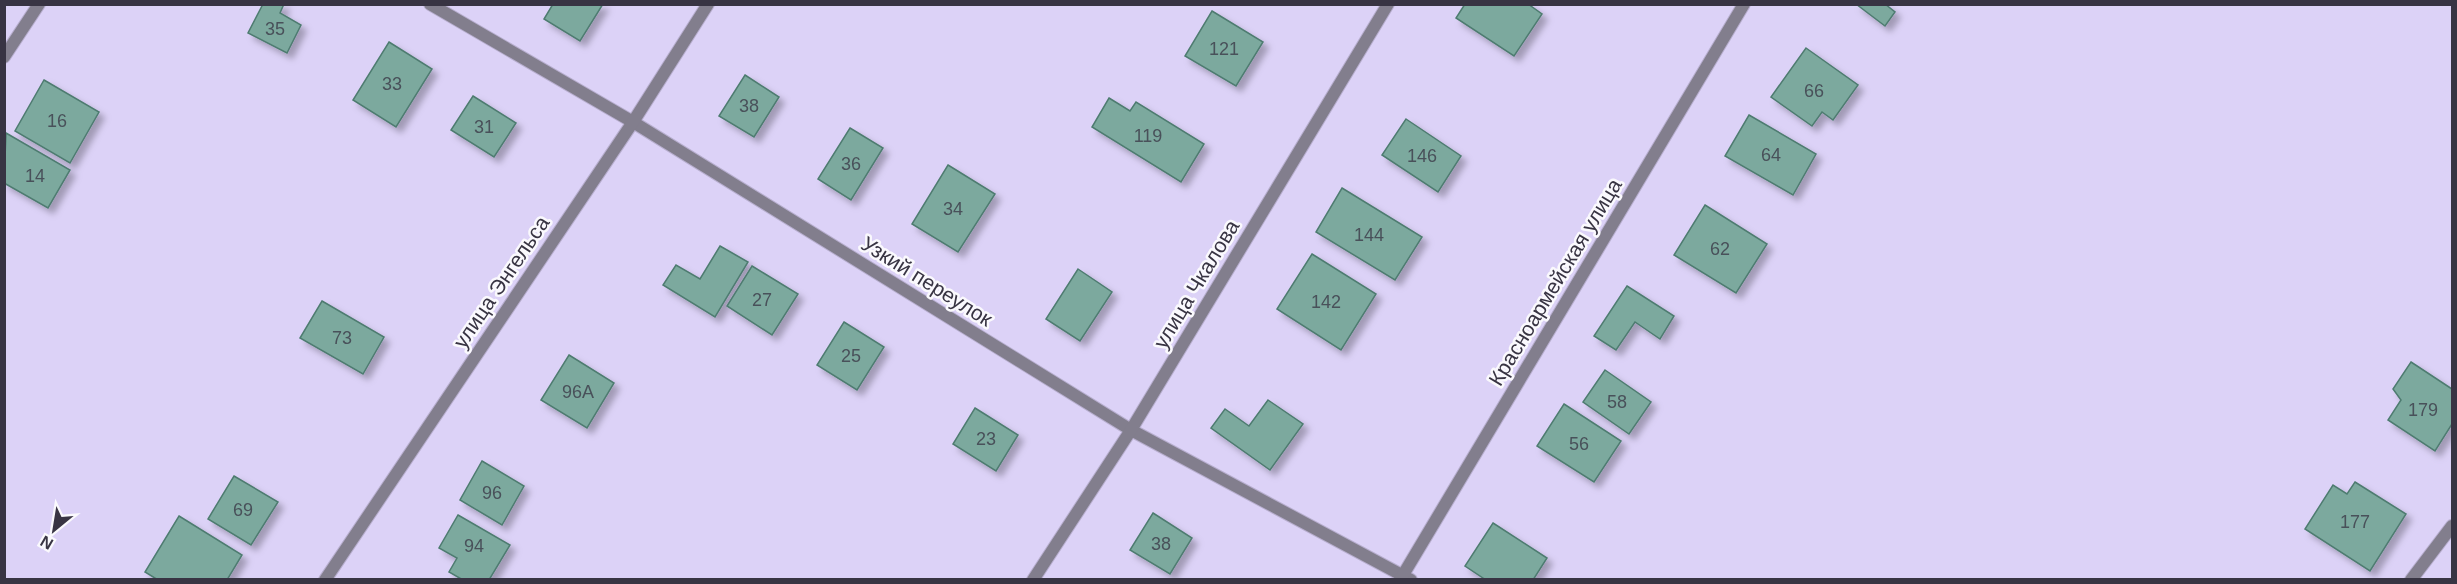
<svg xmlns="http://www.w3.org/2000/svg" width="2457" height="584" viewBox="0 0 2457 584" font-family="Arial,sans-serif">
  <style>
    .building { fill: #7ba99e; stroke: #4e7b70; stroke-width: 1.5; filter: url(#shadow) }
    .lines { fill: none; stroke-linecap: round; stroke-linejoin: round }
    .street-casing { stroke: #b8afcf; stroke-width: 14 }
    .street { stroke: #827e8d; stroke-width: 12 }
    .labels { text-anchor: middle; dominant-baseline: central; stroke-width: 5; stroke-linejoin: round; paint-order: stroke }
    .number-label { font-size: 18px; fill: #49515a }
    .street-label { font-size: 21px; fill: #383443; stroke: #faf9fd }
  </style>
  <defs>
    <filter id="shadow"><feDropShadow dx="5.5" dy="5.5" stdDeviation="3" flood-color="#0004"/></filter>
  </defs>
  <rect width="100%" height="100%" fill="#dcd2f7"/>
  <!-- building -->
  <g class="building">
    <polygon points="263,4 284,4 280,13 301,25 287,53 248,33"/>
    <polygon points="553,4 603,4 580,41 544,19"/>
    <polygon points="1465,4 1528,4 1542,14 1514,56 1456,18"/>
    <polygon points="1856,4 1885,4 1895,12 1885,26"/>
    <polygon points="1212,11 1263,42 1236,86 1185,56"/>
    <polygon points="389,42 432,69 396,127 353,100"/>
    <polygon points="1806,48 1858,85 1833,120 1822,112 1812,126 1771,97"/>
    <polygon points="745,75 779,97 754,137 719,116"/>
    <polygon points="44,80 99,112 70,163 15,131"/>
    <polygon points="473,96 516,123 494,157 451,130"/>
    <polygon points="1109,98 1130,111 1136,102 1204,144 1181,182 1092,127"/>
    <polygon points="1749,115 1816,154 1793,195 1725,156"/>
    <polygon points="1406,119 1461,156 1438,192 1382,155"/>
    <polygon points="850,128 883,148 851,200 818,179"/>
    <polygon points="6,133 70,170 48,208 4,183"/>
    <polygon points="948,165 995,194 958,252 912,224"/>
    <polygon points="1342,188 1422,237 1395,280 1316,232"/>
    <polygon points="1705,205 1767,244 1736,293 1674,255"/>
    <polygon points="720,246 748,262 715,317 663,285 676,265 700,279"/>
    <polygon points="1312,254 1376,294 1341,350 1277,309"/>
    <polygon points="752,266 798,294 772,335 727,306"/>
    <polygon points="1078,269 1112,292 1080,341 1046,319"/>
    <polygon points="1627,286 1674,316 1660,339 1635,322 1616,350 1594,336"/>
    <polygon points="322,301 384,337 363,374 300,338"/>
    <polygon points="844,322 884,347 857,390 817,365"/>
    <polygon points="569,355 614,383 587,428 541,400"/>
    <polygon points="2411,362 2452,389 2452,424 2435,451 2388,420 2401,400 2393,389"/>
    <polygon points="1605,370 1651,402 1629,434 1583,402"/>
    <polygon points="1268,400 1303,424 1270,470 1211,428 1225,409 1249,426"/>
    <polygon points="1564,404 1621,441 1594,482 1537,446"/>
    <polygon points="975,408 1018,435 996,471 953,444"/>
    <polygon points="482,461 524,486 502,525 460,500"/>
    <polygon points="234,476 278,502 251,545 208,519"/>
    <polygon points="2355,482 2406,514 2370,571 2305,529 2333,485 2347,494"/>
    <polygon points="1153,513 1192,538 1170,574 1130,550"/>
    <polygon points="458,515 510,545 489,580 463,580 449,572 457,558 439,548"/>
    <polygon points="179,516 242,555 227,580 158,580 145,572"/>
    <polygon points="1493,523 1547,558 1533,580 1486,580 1465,566"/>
  </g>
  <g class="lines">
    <defs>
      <g id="street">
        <polyline points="430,4 633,122 1131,430 1411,580"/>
        <polyline points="4,57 39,4"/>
        <polyline points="325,580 633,122 708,4"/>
        <polyline points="1033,580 1131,430 1388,4"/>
        <polyline points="1400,580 1744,4"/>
        <polyline points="2411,580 2452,526"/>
      </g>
    </defs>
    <!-- street casing -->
    <use href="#street" class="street-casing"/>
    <!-- street -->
    <use href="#street" class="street"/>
  </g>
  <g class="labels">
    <!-- number labels -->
    <g class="number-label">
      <text x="275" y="29">35</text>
      <text x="1224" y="49">121</text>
      <text x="392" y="84">33</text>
      <text x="1814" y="91">66</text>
      <text x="749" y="106">38</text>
      <text x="57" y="121">16</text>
      <text x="484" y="127">31</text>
      <text x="1148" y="136">119</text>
      <text x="1771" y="155">64</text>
      <text x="1422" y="156">146</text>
      <text x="851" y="164">36</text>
      <text x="35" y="176">14</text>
      <text x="953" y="209">34</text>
      <text x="1369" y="235">144</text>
      <text x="1720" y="249">62</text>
      <text x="762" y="300">27</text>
      <text x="1326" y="302">142</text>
      <text x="342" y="338">73</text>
      <text x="851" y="356">25</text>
      <text x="578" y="392">96А</text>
      <text x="1617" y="402">58</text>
      <text x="2423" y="410">179</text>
      <text x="986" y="439">23</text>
      <text x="1579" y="444">56</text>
      <text x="492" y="493">96</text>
      <text x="243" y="510">69</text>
      <text x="2355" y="522">177</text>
      <text x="1161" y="544">38</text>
      <text x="474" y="546">94</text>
    </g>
    <!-- street labels -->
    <g class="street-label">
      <text transform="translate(927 281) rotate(32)">Узкий переулок</text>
      <text transform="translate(501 282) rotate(-56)">улица Энгельса</text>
      <text transform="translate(1555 282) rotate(-59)">Красноармейская улица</text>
      <text transform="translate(1196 284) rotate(-59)">улица Чкалова</text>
    </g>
  </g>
  <!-- border -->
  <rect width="2457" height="584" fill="none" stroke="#383443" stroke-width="12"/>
  <!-- north arrow -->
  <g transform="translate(54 530) rotate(210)" stroke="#faf9fd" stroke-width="4.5" paint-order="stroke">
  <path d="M0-4.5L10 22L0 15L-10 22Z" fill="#383443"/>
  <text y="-9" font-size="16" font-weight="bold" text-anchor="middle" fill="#383443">N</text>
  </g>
</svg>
